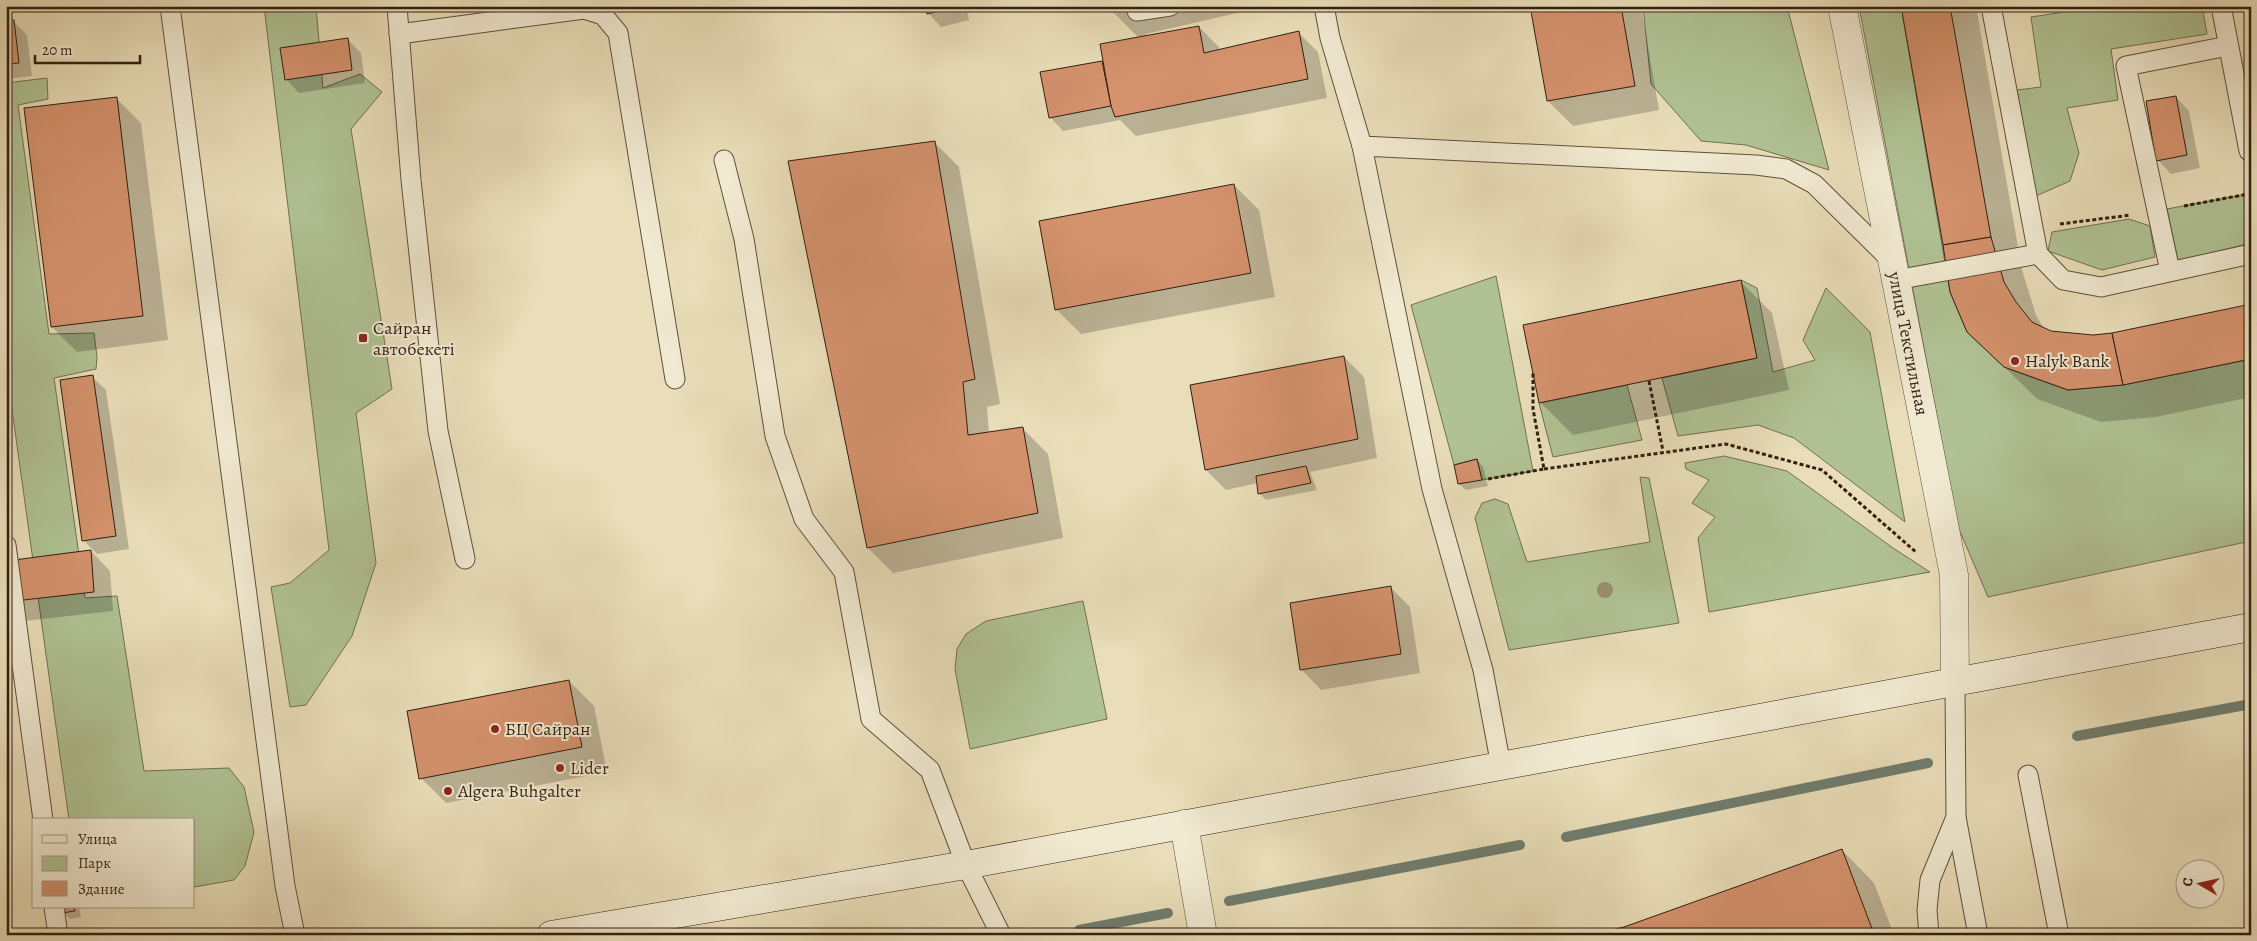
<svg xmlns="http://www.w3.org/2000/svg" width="2257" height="941" viewBox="0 0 2257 941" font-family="Alegreya,serif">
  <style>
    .green { fill: #b0c294; stroke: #717052 }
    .shadow { fill: #0003 }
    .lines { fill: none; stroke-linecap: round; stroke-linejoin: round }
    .stream { stroke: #6f7d6e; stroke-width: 10 }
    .building { fill: #d4926d; stroke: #321f11 }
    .service-casing { stroke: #604f3b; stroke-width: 21 }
    .minor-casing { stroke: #604f3b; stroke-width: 29 }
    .secondary-casing { stroke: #321f11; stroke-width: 29 }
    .path { stroke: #321f11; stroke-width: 3; stroke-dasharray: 4 2.5; stroke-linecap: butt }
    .service { stroke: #f1ead2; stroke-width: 19 }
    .minor { stroke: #f1ead2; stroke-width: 28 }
    .secondary { stroke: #f1ead2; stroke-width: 28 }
    .tree { fill: #999072 }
    .poi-dot { fill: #8f2418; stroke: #f1ead2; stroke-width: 2 }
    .labels { text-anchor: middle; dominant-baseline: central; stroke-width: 4; stroke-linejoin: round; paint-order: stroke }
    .poi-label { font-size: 18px; fill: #321f11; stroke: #f1ead2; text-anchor: start }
    .street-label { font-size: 18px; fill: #321f11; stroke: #f1ead2 }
  </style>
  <rect width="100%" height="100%" fill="#e9deb9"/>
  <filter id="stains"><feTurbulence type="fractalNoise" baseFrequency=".004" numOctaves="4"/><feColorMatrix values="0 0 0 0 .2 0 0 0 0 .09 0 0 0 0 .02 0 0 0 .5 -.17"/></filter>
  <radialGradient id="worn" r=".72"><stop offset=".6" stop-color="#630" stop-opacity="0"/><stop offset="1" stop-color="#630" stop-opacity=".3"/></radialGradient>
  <!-- green -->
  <g class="green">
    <polygon points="264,6 316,6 323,88 360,74 382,92 351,129 392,389 356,413 376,563 352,636 306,705 290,707 271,587 290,583 329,550"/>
    <polygon points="1643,6 1787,6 1829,170 1746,145 1701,141 1651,84"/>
    <polygon points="1859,6 1901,6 1950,292 1967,332 2004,367 2068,390 2123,385 2251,359 2251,541 1988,597 1958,527"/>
    <polygon points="2104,6 2202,6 2207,34 2111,49 2118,100 2067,108 2079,153 2070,181 2036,196 2017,90 2041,87 2031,17"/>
    <polygon points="47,78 48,99 18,105 49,334 94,333 97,357 96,369 54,378 85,598 117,596 144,771 229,768 244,787 254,832 245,866 234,880 194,887 194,820 69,820 6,366 6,83"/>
    <polygon points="2251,183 2251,243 2178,261 2167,209 2248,194"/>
    <polygon points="2129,219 2150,226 2155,257 2102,270 2048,251 2052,232"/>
    <polygon points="1496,276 1533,471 1482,480 1477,459 1454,465 1411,305"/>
    <polygon points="1741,280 1757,288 1773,372 1815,360 1803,340 1826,288 1870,332 1905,522 1794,438 1758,425 1678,436 1662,378 1757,358"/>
    <polygon points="1627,385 1642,440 1553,457 1539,403"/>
    <polygon points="1724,456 1787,471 1893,548 1930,572 1709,612 1698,538 1715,517 1692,503 1709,480 1686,469 1685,463"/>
    <polygon points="1640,477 1649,478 1679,623 1509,650 1475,518 1482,503 1495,499 1508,504 1527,562 1650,542"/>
    <polygon points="1083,601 1107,719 970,749 955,669 957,649 966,634 986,621"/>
  </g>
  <!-- shadow -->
  <g class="shadow">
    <polygon points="926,6 966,6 969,20 941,27 928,13"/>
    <polygon points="1111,6 1267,6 1146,34 1146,37 1199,27 1219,47 1219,50 1298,32 1318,52 1327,98 1136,136 1120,120 1063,131 1050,117 1102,62 1105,65 1139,38 1112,11"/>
    <polygon points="1531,6 1641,6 1659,110 1573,126 1548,101"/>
    <polygon points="1902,6 1976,6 2022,270 2036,315 2044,329 2051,332 2093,336 2112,334 2251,306 2251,397 2156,417 2101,422 2037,399 1968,331 1951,291"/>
    <polygon points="13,21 27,35 32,76 6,79 6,22"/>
    <polygon points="347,39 361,53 365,83 299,93 286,79"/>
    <polygon points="2176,97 2189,111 2200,168 2171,174 2158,160"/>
    <polygon points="116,98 141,123 168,340 77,352 52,327"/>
    <polygon points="934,142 959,167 1000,404 987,407 989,433 1023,429 1048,454 1063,538 893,573 868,548"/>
    <polygon points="1234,185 1259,210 1275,297 1081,334 1056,309"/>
    <polygon points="1740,281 1772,313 1789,390 1573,435 1541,403 1524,326"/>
    <polygon points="1344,357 1364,377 1377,458 1310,472 1317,490 1266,500 1259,493 1258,483 1226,490 1206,470 1191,386"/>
    <polygon points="92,377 106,390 129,549 97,554 84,541"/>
    <polygon points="1477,460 1483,467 1488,486 1466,490 1459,484"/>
    <polygon points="91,551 110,571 113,611 6,623 6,562"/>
    <polygon points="1390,587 1410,607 1420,673 1321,690 1302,670 1291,604"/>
    <polygon points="569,681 594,706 607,772 446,803 421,778"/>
    <polygon points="1842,850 1874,883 1894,935 1595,935 1624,928"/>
    <polygon points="62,907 79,907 81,917 70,919 63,912"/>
  </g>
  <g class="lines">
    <!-- stream -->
    <g class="stream">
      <polyline points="2077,736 2251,704"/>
      <polyline points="1566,837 1928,763"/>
      <polyline points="1229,901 1520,845"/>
      <polyline points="1079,930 1168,913"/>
    </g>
  </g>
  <!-- building -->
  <g class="building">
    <polygon points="925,6 956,6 957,7 927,14"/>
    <polygon points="1110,6 1136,6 1111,12"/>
    <polygon points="1530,6 1621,6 1635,86 1547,101"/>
    <polygon points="1901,6 1950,6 1991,237 1943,245"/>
    <polygon points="14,20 19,63 6,64 6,21"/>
    <polygon points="1199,26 1204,53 1299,31 1308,79 1115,117 1111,106 1100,44"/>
    <polygon points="348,38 352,70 285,80 280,48"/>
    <polygon points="1102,61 1111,106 1049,118 1040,72"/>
    <polygon points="2176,96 2187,155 2156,161 2146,101"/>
    <polygon points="117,97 143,316 51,327 24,108"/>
    <polygon points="935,141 975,379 963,382 968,435 1023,427 1038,513 867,548 788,161"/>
    <polygon points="1234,184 1251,273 1055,310 1039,221"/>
    <polygon points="1991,237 2004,282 2016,302 2032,322 2051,331 2093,335 2112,333 2123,385 2068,390 2004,367 1967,332 1950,292 1943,245"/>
    <polygon points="1741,280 1757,358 1539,403 1523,325"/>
    <polygon points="2251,304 2251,359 2123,385 2112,333"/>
    <polygon points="1344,356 1358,439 1205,470 1190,385"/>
    <polygon points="93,375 116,536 82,541 60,380"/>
    <polygon points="1477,459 1482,480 1458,484 1454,465"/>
    <polygon points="1306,466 1311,483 1258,494 1256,476"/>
    <polygon points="91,550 94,592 6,602 6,561"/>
    <polygon points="1391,586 1401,654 1300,670 1290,603"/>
    <polygon points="569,680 582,747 419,779 407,711"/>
    <polygon points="1842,849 1874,934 1590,935 1624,927"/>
    <polygon points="61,907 74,907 75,911 62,913"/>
  </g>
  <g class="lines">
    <defs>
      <g id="service">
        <polyline points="170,6 285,886 295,935"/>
        <polyline points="397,6 411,180 438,431 465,559"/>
        <polyline points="1324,6 1330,38 1362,146 1756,165 1786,169 1814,184 1892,261"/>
        <polyline points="1991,6 2038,254 2063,280 2101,287 2251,254"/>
        <polyline points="2221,6 2249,151"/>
        <polyline points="1137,11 1170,6"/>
        <polyline points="399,34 584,9 603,15 618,33 675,379"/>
        <polyline points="1362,146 1432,489 1483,670 1501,766"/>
        <polyline points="724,160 744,239 775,436 804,519 844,572 871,719 930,770 966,865 1001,935"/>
        <polyline points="2170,271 2126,66 2228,46"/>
        <polyline points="1896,280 2038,254"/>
        <polyline points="6,545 43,820"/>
        <polyline points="1955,683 1956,817 1978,935"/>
        <polyline points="2028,775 2059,935"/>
        <polyline points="54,907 58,935"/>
        <polyline points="1929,935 1927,910 1930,880 1956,817"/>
      </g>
      <g id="minor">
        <path id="s1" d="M1842 6 1954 575 1955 683"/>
        <polyline points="1184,824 1203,935"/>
      </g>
      <polyline id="secondary" points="551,935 966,865 2251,627"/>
    </defs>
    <!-- service casing -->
    <use href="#service" class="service-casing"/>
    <!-- minor casing -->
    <use href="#minor" class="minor-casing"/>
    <!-- secondary casing -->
    <use href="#secondary" class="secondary-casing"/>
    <!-- path -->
    <g class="path">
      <polyline points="2184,206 2248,194 2251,183"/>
      <polyline points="2060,224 2131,215"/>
      <polyline points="1649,381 1663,451"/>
      <polyline points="1544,469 1726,444 1822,470 1917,553"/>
      <polyline points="1488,479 1544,469 1533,409 1533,373"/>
    </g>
    <!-- service -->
    <use href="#service" class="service"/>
    <!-- minor -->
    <use href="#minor" class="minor"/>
    <!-- secondary -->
    <use href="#secondary" class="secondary"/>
  </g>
  <!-- trees -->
  <circle class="tree" cx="1605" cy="590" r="8"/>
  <!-- markers -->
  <g class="poi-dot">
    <rect x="358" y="333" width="10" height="10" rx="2.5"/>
    <circle cx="2015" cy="361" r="5"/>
    <circle cx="495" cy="729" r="5"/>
    <circle cx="560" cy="768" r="5"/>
    <circle cx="448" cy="791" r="5"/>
  </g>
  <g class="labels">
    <!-- poi labels -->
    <g class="poi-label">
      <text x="373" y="328">Сайран<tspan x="373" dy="21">автобекеті</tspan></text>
      <text x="2025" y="361">Halyk Bank</text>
      <text x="505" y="729">БЦ Сайран</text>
      <text x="570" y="768">Lider</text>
      <text x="458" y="791">Algera Buhgalter</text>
    </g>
    <!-- street labels -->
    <g class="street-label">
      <text stroke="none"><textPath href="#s1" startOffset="344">улица Текстильная</textPath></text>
    </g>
  </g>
  <!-- margin -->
  <rect width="2257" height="941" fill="none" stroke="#e9deb9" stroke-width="25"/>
  <rect x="8" y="8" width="2242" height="926" fill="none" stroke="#321f11" stroke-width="2.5"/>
  <rect x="12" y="12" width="2232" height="916" fill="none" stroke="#321f11"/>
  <!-- legend -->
  <rect x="32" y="818" width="162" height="90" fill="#f1ead2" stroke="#a59985"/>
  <rect x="42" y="835" width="25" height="8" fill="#f1ead2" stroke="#a59985"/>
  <text x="78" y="844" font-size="15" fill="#321f11">Улица</text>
  <rect x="42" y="856" width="25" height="15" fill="#b0c294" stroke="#a59985"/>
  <text x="78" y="868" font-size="15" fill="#321f11">Парк</text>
  <rect x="42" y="881" width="25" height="15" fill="#d4926d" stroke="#a59985"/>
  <text x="78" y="894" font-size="15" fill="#321f11">Здание</text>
  <!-- north arrow -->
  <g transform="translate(2200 884) rotate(279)"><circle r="24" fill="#f1ead2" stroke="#a59985"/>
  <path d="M0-4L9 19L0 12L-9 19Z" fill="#8f2418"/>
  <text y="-8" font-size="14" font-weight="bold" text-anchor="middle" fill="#321f11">С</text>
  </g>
  <!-- scale -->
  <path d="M35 55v8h105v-8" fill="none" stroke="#321f11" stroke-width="2.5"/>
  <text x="42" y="55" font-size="15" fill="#321f11" stroke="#f1ead2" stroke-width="4" paint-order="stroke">20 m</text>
  <rect width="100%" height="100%" filter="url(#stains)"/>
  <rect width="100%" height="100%" fill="url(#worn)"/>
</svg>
